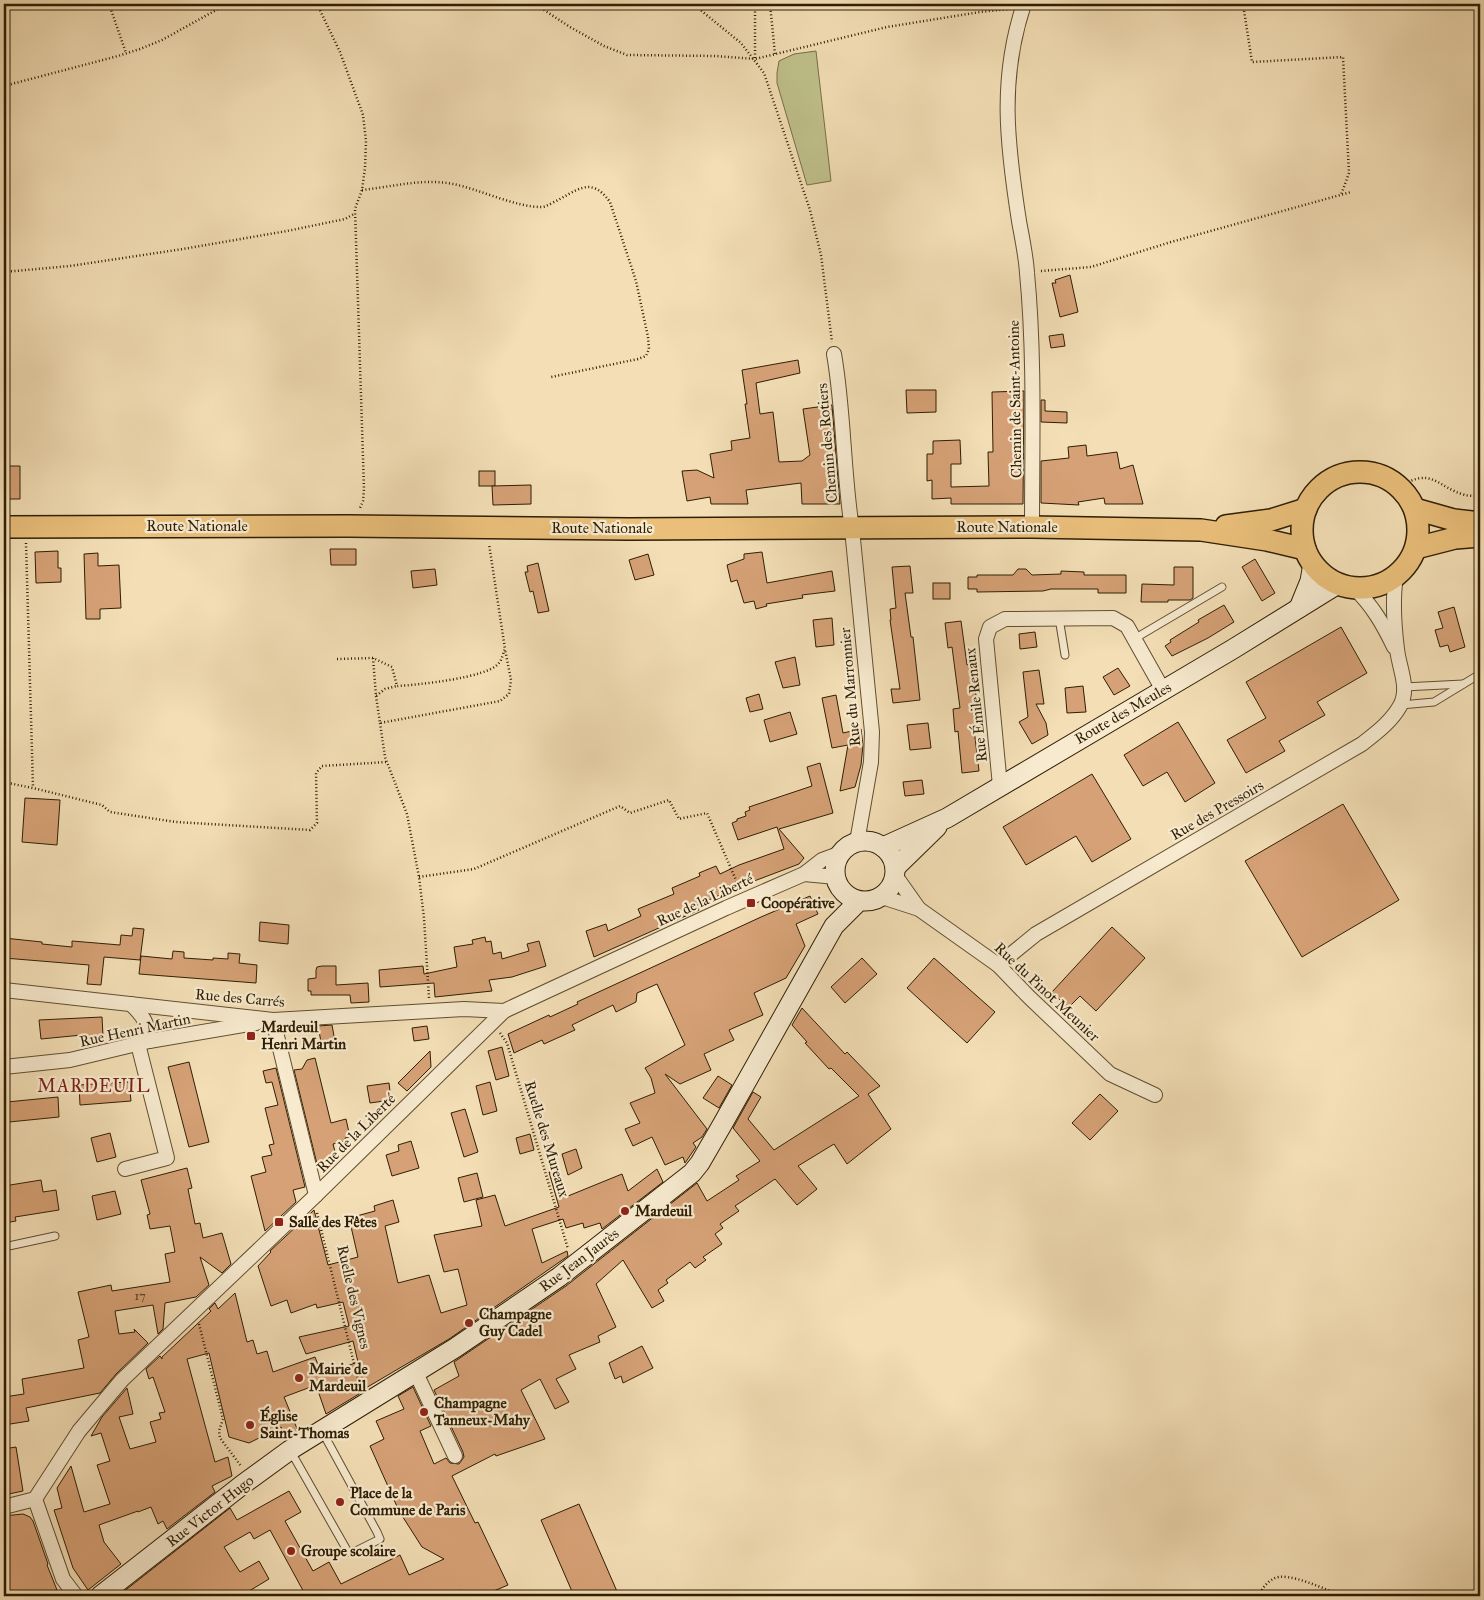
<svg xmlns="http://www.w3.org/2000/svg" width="1484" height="1600" viewBox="0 0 1484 1600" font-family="'IM FELL Great Primer',serif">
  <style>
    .green { fill: #bfc08b; stroke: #776f48 }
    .building { fill: #d6a176; stroke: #2f1e04 }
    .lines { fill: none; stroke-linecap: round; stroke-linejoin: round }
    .lane-casing { stroke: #604e30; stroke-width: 9 }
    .street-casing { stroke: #604e30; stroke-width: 16 }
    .secondary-casing { stroke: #2f1e04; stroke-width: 21 }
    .primary-casing { stroke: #2f1e04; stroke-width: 24 }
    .path { stroke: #2f1e04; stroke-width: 2.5; stroke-dasharray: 1 2.5; stroke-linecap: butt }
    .lane { stroke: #f7eacf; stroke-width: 7 }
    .street { stroke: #f7eacf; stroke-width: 14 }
    .secondary { stroke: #f7eacf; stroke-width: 19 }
    .primary { stroke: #eabf7a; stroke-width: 21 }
    .poi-dot { fill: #8f2418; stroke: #f7eacf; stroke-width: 2 }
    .labels { text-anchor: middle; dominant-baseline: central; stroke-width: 4.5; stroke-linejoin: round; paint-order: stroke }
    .number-label { font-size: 12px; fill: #593f20 }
    .street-label { font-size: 15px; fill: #2f1e04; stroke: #f7eacf }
    .poi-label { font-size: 15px; font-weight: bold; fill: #2f1e04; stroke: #f7eacf; text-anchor: start }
    .quarter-label { font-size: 18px; letter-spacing: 1px; fill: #7a1f14; stroke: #f7eacf }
  </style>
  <rect width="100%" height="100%" fill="#f3deb5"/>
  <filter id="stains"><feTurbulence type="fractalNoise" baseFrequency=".004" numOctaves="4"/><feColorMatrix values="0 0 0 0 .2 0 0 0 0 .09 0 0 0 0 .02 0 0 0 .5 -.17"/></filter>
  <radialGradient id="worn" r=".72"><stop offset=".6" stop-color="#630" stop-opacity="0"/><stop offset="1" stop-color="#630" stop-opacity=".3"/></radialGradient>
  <!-- green -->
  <polygon class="green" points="816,51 831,181 807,185 777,83 777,73 779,61 794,54"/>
  <!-- building -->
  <g class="building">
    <polygon points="1070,275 1078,312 1060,317 1052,283 1056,283 1055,280"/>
    <polygon points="1063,334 1065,346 1051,348 1049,336"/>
    <polygon points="798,360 800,373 756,383 760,414 773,412 779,462 802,461 810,455 803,409 832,405 840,504 802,504 801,483 746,490 748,504 711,504 710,497 687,501 682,471 697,470 714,478 710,454 732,450 731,441 750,438 745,404 747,404 742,370"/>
    <polygon points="906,390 936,390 936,412 907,413"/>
    <polygon points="1024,391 1023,504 951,504 951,498 932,499 932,480 927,481 927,454 933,454 933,441 960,440 961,464 951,464 951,487 989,486 988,452 993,452 992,392"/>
    <polygon points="1041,400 1045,400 1045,411 1067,412 1067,423 1041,422"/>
    <polygon points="1086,445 1087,456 1117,452 1120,469 1133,465 1143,504 1105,504 1104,498 1078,502 1079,505 1041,503 1041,461 1069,458 1068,447"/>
    <polygon points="6,466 20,466 20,499 4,499 4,477 6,477"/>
    <rect x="479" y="471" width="16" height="15"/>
    <polygon points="531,485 531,504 493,505 492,486"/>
    <polygon points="330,549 356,549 356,565 331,565"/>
    <polygon points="58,551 58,568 61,568 61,582 36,583 35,552"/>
    <polygon points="762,552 767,583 832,571 835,591 802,595 803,598 766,604 767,606 756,609 754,601 744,603 737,580 731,582 727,565 744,559 744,554"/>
    <polygon points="98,553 98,566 119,565 121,608 100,609 100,619 86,619 84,554"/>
    <polygon points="648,554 654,575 635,580 629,560"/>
    <polygon points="1255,559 1275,593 1262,601 1242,567"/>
    <polygon points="538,563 549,611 538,613 533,591 530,592 525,572 528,572 527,566"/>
    <polygon points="910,566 913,593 905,593 911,637 913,637 920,700 893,703 891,689 900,689 890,620 891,620 890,609 896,608 892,567"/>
    <polygon points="1174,567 1193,567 1193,598 1190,600 1168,600 1168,602 1141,602 1142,584 1174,585"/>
    <polygon points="435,569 437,585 413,588 411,571"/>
    <polygon points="1018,569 1026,569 1032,575 1061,574 1061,571 1084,572 1084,575 1126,575 1126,593 1098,593 1098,589 1051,589 1043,591 977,592 977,589 968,589 968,577 977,577 977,575 1013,575"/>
    <rect x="933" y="583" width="17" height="16"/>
    <polygon points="1224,605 1234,622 1208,638 1172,656 1165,646 1171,642 1170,640 1199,622 1198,620"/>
    <polygon points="1454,607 1465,647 1450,652 1448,645 1440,647 1435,630 1443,628 1438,612"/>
    <polygon points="832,618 834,645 816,647 813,620"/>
    <polygon points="961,621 967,665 972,664 980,728 974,729 979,771 962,773 958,731 955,732 953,709 960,708 952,647 948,648 945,623"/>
    <polygon points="1341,627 1367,673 1317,702 1325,715 1279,741 1285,751 1246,773 1227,740 1266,718 1246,682"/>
    <polygon points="1035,632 1037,647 1020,649 1019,634"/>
    <polygon points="795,657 800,685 783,688 775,662"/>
    <polygon points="1118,668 1130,686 1114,695 1103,677"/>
    <polygon points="1039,670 1044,704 1036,704 1046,723 1048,735 1032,744 1019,722 1028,717 1023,672"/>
    <polygon points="1083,686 1086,712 1067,713 1065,688"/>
    <polygon points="759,694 763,709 750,712 746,698"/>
    <polygon points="836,695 843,733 861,729 863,745 861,765 855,787 840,791 848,745 832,748 822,698"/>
    <polygon points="790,712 797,734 770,742 764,720"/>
    <polygon points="1178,722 1215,783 1185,802 1167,772 1143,786 1124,755"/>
    <polygon points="928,723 931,748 910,750 907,725"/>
    <polygon points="820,763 833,813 779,829 804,858 799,864 741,886 697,905 699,910 594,957 586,931 606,924 608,931 641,916 638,909 674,894 672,888 700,876 699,873 716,866 720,874 739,865 784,849 777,827 738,840 732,823 737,821 737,819 746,816 745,812 750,810 749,807 812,786 807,767"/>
    <polygon points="1092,774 1131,839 1092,862 1076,836 1026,865 1003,827"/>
    <polygon points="922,780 924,794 905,796 903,782"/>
    <polygon points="25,798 60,800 57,845 22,842"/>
    <polygon points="1343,804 1399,900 1302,957 1245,861"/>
    <polygon points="810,896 818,914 796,924 805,946 786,978 754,993 763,1015 729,1030 734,1040 704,1054 711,1070 680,1084 665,1074 707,1129 702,1137 693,1143 696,1147 685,1163 683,1157 665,1165 652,1137 633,1146 625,1129 640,1123 630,1103 655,1093 651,1078 645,1068 685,1045 657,984 637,993 636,1002 616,1012 613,1005 572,1025 575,1030 544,1044 542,1040 514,1053 508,1034 549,1015 550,1017 578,1004 577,1002 761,917"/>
    <polygon points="260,922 289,925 288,944 259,941"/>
    <polygon points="1112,927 1145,958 1096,1011 1080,996 1068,1008 1052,992"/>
    <polygon points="133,928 144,929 140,960 104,957 101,985 87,984 89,965 4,958 4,938 42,942 42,944 72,947 72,941 120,945 121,935 132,936"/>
    <polygon points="485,937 486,942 491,941 493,954 501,952 502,959 529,951 527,944 539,941 546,966 512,977 489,980 492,991 435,997 434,983 380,987 379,970 423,966 424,974 457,967 454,947 473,944 472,940"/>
    <polygon points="173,951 184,952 184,958 213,960 213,958 228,959 228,953 240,954 239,963 257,965 256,983 139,974 141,956 172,959"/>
    <polygon points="862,958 877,974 845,1003 831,987"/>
    <polygon points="934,958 995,1012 967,1043 907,988"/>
    <polygon points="322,966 336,966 336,985 368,983 369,1002 351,1003 350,995 311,995 311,991 308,991 308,979 316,978 316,970 317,967"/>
    <polygon points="802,1008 845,1054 847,1052 880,1086 868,1094 891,1129 847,1164 834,1144 798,1166 817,1189 797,1205 775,1179 735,1206 739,1211 720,1224 723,1228 715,1234 722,1244 703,1257 706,1260 695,1268 690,1262 666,1280 668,1283 658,1290 664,1301 652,1308 623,1260 596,1284 616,1327 598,1336 600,1342 569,1355 576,1369 556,1379 569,1402 555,1409 540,1379 521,1390 545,1439 496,1456 495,1454 452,1476 475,1523 478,1522 508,1585 482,1596 463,1596 460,1590 445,1596 306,1596 270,1530 254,1539 250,1532 224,1547 240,1572 259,1561 269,1579 241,1596 118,1596 230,1508 237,1520 289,1491 301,1512 285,1521 313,1571 329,1562 341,1584 400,1555 409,1575 444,1559 422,1547 399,1511 370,1446 384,1439 376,1421 404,1409 398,1396 413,1387 431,1426 420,1431 434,1464 446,1458 450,1463 459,1464 464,1457 463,1452 434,1390 459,1376 454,1362 566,1286 697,1183 707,1201 739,1180 736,1176 760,1161 733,1128 753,1092 761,1097 748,1119 774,1150 859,1096 831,1068 829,1069 805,1043 807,1042 792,1025"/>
    <polygon points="102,1017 103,1036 82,1038 82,1035 41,1039 39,1020"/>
    <polygon points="332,1025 336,1047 322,1047 318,1026"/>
    <polygon points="427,1026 429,1039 414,1041 412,1028"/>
    <polygon points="502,1047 509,1076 496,1080 488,1051"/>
    <polygon points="430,1051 431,1067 407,1091 398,1083"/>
    <polygon points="315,1058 331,1123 346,1119 350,1137 345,1138 346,1141 333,1144 337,1159 317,1164 294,1070 302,1069 307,1060"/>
    <polygon points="189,1062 209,1142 189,1147 168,1067"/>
    <polygon points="276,1068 305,1187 293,1190 296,1202 265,1231 251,1176 266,1172 262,1157 272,1155 269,1145 274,1144 265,1108 278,1105 272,1082 266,1083 263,1071"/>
    <polygon points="718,1076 732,1085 719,1108 703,1098"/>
    <polygon points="129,1082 131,1101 80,1105 79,1085"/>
    <polygon points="490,1082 497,1111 483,1115 476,1086"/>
    <polygon points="389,1083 391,1100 370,1103 367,1086"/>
    <polygon points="1100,1094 1118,1111 1090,1140 1072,1123"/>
    <polygon points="58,1097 59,1117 9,1122 7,1102"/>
    <polygon points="465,1109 478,1152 464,1157 451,1113"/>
    <polygon points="110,1133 116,1157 97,1162 91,1138"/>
    <polygon points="530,1134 534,1150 520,1154 516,1138"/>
    <polygon points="411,1141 419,1168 392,1176 386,1155 399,1151 398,1145"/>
    <polygon points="576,1149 582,1168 568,1175 562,1154"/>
    <polygon points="187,1168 192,1188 188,1189 195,1224 200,1223 203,1238 222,1233 231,1264 222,1273 200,1257 209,1285 196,1297 165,1303 163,1329 158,1334 153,1305 115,1311 119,1334 135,1332 134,1329 148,1343 116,1374 100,1393 26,1408 29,1421 4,1425 4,1397 24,1394 22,1379 84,1368 78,1340 89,1337 78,1292 111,1285 112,1291 170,1282 165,1254 175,1252 170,1226 150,1229 147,1215 150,1214 141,1180"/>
    <polygon points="557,1169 568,1196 622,1174 628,1191 657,1169 663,1182 602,1229 600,1223 584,1228 583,1223 566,1228 563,1219 532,1229 542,1263 567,1251 568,1256 449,1339 359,1392 359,1394 326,1414 316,1385 284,1397 298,1431 285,1439 281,1427 249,1443 229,1437 209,1353 187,1359 215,1462 228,1457 232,1476 212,1486 215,1492 167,1529 163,1521 158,1524 151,1507 138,1512 138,1511 99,1525 104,1542 121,1564 88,1590 73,1568 54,1510 62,1508 57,1488 71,1466 84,1512 110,1504 97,1465 110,1461 101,1433 91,1436 102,1417 127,1388 133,1414 119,1417 130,1449 156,1442 150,1422 161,1419 159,1413 165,1412 153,1377 149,1379 146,1369 160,1356 162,1359 162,1357 211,1311 209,1309 215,1303 218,1309 235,1293 247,1342 253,1340 257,1354 267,1351 273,1372 315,1357 322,1375 358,1362 353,1341 306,1354 299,1337 349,1326 343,1302 317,1308 316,1304 291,1313 287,1300 271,1306 258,1266 271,1252 270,1251 314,1210 328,1265 358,1257 349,1218 375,1211 374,1206 393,1200 399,1222 385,1226 398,1283 429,1275 441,1313 467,1305 458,1269 444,1272 434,1235 482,1226 476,1200 495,1195 505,1226 559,1207 549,1172"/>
    <polygon points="477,1173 483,1197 464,1202 458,1178"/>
    <polygon points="41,1180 43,1192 56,1190 59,1210 15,1217 16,1221 4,1223 4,1186"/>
    <polygon points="115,1191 121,1214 97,1220 92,1196"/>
    <polygon points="642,1346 653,1368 623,1383 621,1376 615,1379 609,1363"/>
    <polygon points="16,1447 23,1491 4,1495 4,1449"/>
    <polygon points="579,1504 619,1596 574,1596 541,1520"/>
    <polygon points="23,1514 30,1517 33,1521 48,1564 47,1565 57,1590 53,1591 55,1596 4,1596 4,1516"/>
  </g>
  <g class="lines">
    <defs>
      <g id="lane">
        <polyline points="1059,618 1065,655"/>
        <polyline points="1134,639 1222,587"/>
        <polyline points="1404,687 1463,684"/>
        <polyline points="1401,705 1434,702 1480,674"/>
        <polyline points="4,1247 55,1236"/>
        <polyline points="290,1450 348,1552 356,1551 380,1539 377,1532 322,1431"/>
      </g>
      <g id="street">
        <path d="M1024 4C999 79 1007 144 1019 221 1022 238 1026 256 1027 273 1035 357 1032 442 1032 527"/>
        <path d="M834 354C844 411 843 471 852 529L872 732 871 762 857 842"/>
        <path d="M1354 588C1372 605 1383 624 1394 647"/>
        <polyline points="1000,786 986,639 990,627 1005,619 1113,618 1127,626 1163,690"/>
        <polyline points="804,874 836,877"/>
        <polyline points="895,875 919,909"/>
        <polyline points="882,897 919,909 998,965 1029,997 1110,1074 1155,1095"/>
        <path d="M998 965 1036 934 1362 744C1376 733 1391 722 1400 706 1410 688 1399 668 1397 649 1394 625 1392 601 1396 576"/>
        <polyline points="4,990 273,1020 464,1009 504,1011"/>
        <path d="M131 1004C144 1017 148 1023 149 1041"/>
        <polyline points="273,1020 316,1195"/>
        <polyline points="4,1067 70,1060 149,1041 256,1023"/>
        <polyline points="125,1169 167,1158 138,1044"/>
        <polyline points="416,1373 455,1456"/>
        <polyline points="35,1499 63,1579 76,1596"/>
        <polyline points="4,1507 35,1499 79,1431 122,1380 313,1198 504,1011 726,908 804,874 822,860 841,853"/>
      </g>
      <g id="secondary">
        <polyline points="1299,608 1310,581 1313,564"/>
        <circle cx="865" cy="871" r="30"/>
        <polyline points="883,847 947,818 1233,649 1338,584"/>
        <polyline points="895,868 937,827"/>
        <polyline points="100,1596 242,1485 290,1450 455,1348 559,1277 692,1173 700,1163 722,1125 834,926 859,901"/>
      </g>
      <g id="primary">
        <circle cx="1360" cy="530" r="58"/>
        <polyline points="1415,509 1454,520 1480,523"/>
        <polyline points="1226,526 1271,520 1306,509"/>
        <polyline points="4,527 348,526 629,529 1032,527 1201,530 1267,540 1305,549"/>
        <polyline points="1416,548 1455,538 1480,536"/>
      </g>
    </defs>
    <!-- lane casing -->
    <use href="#lane" class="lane-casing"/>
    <!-- street casing -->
    <use href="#street" class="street-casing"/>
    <!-- secondary casing -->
    <use href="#secondary" class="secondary-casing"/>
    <!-- primary casing -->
    <use href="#primary" class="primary-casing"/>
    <!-- path -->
    <g class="path">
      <polyline points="109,4 126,53"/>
      <polyline points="317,4 340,52 363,115 366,141 365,168 362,190 355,209 364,489 363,501 360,508"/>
      <polyline points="535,4 570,27 604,46 627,55 716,56 755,59 887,27 980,12 1009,9"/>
      <polyline points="693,4 741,43 764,73 810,210 821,255 832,342"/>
      <polyline points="770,4 775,54"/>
      <polyline points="1243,4 1252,62 1343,57 1349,173 1341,195"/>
      <polyline points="755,58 755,4"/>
      <polyline points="4,86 118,56 140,49 162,40 227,4"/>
      <path d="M362 190C391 187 423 178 453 184 479 189 515 207 541 207 545 207 548 205 552 203 576 192 590 174 610 202L636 281 648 337 649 349 646 356 638 359 551 377"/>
      <polyline points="1041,271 1091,267 1171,242 1351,192"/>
      <polyline points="4,272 70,266 183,249 287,231 345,219 354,214"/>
      <path d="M1399 487C1433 466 1436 487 1465 495 1469 496 1475 496 1480 496"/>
      <polyline points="26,543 33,787"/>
      <polyline points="373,658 376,696 385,689 397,686"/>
      <path d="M337 659 373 658 392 667 397 686C416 685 488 678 499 663 502 660 503 653 505 649L489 544"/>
      <polyline points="376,696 380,723 500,701 509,694 511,680 505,649"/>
      <polyline points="380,723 385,757 407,814 419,877 424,918 429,998"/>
      <polyline points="4,782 37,789 102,805 110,812 176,822 310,830 317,823 316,773 322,766 387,762"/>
      <polyline points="419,877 474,869 620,806 630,813 669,800 679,819 707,813 739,887"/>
      <polyline points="500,1033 507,1043 568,1249"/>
      <polyline points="317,1213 360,1388"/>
      <polyline points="199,1324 223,1419 219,1431 220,1438 241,1466"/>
      <path d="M1258 1596C1262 1589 1266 1583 1273 1579 1287 1570 1328 1591 1343 1596"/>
    </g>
    <!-- lane -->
    <use href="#lane" class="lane"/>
    <!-- street -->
    <use href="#street" class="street"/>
    <!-- secondary -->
    <use href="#secondary" class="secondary"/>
    <!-- primary -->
    <use href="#primary" class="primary"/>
  </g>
  <!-- markers -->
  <g class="poi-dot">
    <rect x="746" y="898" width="10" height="10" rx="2.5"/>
    <rect x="246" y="1031" width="10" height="10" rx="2.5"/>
    <circle cx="625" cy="1211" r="5"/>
    <rect x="274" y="1217" width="10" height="10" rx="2.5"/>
    <circle cx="469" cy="1323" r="5"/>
    <circle cx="299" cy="1378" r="5"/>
    <circle cx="424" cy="1412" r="5"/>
    <circle cx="250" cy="1425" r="5"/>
    <circle cx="340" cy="1502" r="5"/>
    <circle cx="291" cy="1551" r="5"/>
  </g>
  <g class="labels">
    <!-- number labels -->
    <g class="number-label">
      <text x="140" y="1296">17</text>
    </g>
    <!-- street labels -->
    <g class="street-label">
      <text transform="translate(1015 399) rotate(-91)">Chemin de Saint-Antoine</text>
      <text transform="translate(827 443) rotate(-95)">Chemin des Rotiers</text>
      <text x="197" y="526">Route Nationale</text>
      <text x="1007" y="527">Route Nationale</text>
      <text x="602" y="528">Route Nationale</text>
      <text transform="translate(850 687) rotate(-95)">Rue du Marronnier</text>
      <text transform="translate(976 705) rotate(-96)">Rue Émile Renaux</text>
      <text transform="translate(1123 713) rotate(-30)">Route des Meules</text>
      <text transform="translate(1217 810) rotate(-30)">Rue des Pressoirs</text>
      <text transform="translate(705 900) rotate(-25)">Rue de la Liberté</text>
      <text transform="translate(1047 992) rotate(43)">Rue du Pinot Meunier</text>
      <text transform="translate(240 998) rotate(5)">Rue des Carrés</text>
      <text transform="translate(135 1030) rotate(-12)">Rue Henri Martin</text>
      <text transform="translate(356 1133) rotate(-45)">Rue de la Liberté</text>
      <text transform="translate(547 1139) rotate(73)">Ruelle des Mureaux</text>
      <text transform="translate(579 1260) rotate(-37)">Rue Jean Jaurès</text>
      <text transform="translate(354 1297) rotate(77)">Ruelle des Vignes</text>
      <text transform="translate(210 1511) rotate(-38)">Rue Victor Hugo</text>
    </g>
    <!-- poi labels -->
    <g class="poi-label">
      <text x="761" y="903">Coopérative</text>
      <text x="261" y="1027">Mardeuil<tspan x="261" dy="17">Henri Martin</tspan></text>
      <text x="635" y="1211">Mardeuil</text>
      <text x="289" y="1222">Salle des Fêtes</text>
      <text x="479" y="1314">Champagne<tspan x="479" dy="17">Guy Cadel</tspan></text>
      <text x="309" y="1369">Mairie de<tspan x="309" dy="17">Mardeuil</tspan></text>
      <text x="434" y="1403">Champagne<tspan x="434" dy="17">Tanneux-Mahy</tspan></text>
      <text x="260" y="1416">Église<tspan x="260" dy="17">Saint-Thomas</tspan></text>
      <text x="350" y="1493">Place de la<tspan x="350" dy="17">Commune de Paris</tspan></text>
      <text x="301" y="1551">Groupe scolaire</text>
    </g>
    <!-- quarter labels -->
    <g class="quarter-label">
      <text x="94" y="1086">MARDEUIL</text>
    </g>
  </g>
  <!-- margin -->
  <rect width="1484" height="1600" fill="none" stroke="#f3deb5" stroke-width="20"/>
  <rect x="5" y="5" width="1474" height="1590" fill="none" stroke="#2f1e04" stroke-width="2.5"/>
  <rect x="10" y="10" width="1464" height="1580" fill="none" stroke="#2f1e04"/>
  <rect width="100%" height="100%" filter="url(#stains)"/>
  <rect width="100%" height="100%" fill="url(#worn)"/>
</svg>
